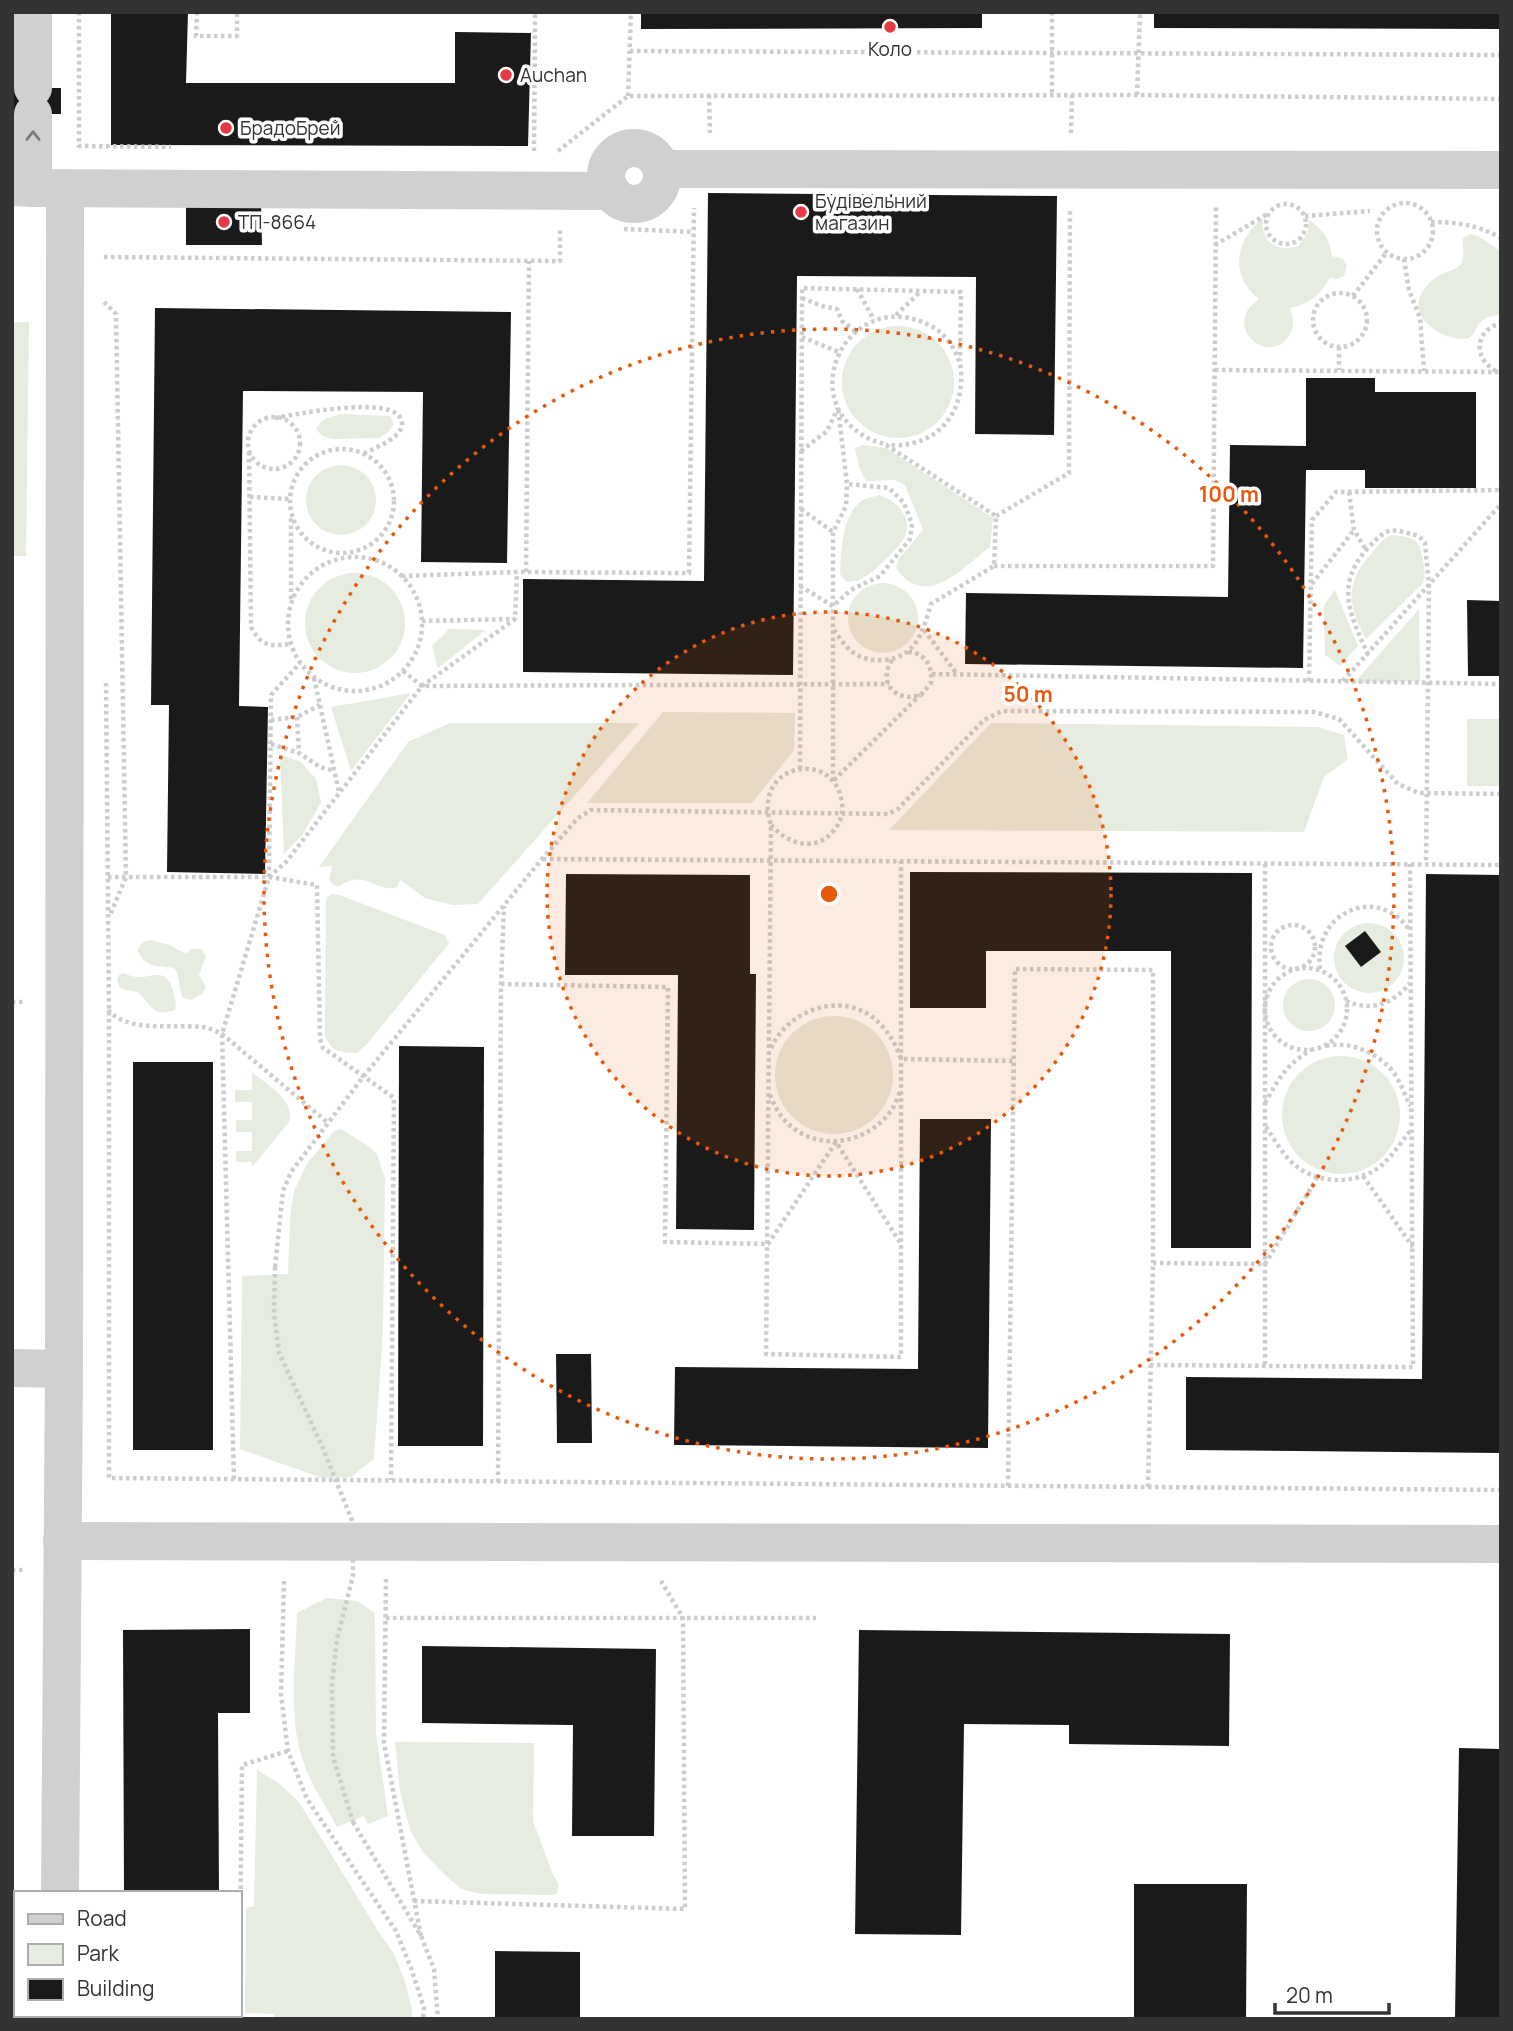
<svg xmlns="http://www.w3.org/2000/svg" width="1513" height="2031" viewBox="0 0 1513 2031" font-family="Manrope,sans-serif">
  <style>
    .green { fill: #e6ecdf }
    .building { fill: #1a1a1a }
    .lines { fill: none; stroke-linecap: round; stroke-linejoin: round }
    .path { stroke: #cdcdcd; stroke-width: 4.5; stroke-dasharray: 3.5 3.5; stroke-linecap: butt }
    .minor { stroke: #d0d0d0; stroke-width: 38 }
    .path-bridge { stroke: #cdcdcd; stroke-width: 4.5; stroke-dasharray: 3.5 3.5; stroke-linecap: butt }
    .oneway { stroke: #7a7a7a }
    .ring { fill: none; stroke: #e8590c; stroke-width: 3.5; stroke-dasharray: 3.5 7 }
    .poi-dot { fill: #e63946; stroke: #fff; stroke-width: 2.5 }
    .labels { text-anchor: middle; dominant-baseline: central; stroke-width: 7; stroke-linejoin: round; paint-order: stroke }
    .poi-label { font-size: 19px; fill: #333; stroke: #fff; text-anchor: start }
    .centre { fill: #e8590c; stroke: #fff; stroke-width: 3.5 }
    .ring-label { font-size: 21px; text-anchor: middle; font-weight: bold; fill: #e8590c; stroke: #fff; stroke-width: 7; stroke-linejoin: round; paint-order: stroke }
  </style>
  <rect width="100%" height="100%" fill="#fff"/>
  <!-- green -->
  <g class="green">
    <path d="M1263 218C1260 242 1277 253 1298 246L1308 233 1309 220C1323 228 1330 241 1332 256L1343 259 1347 266 1344 276 1337 279 1330 278C1320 295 1309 304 1290 308 1293 317 1295 325 1290 334 1270 369 1219 326 1259 299 1229 276 1235 240 1263 218Z"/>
    <path d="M1471 234 1478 236 1501 251V315C1469 317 1481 338 1464 339 1444 340 1411 321 1420 297 1424 287 1432 279 1442 274 1449 271 1456 270 1461 264 1466 255 1462 247 1463 238Z"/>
    <polygon points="12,322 29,322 26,556 12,556"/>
    <circle cx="898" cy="382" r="56"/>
    <path d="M339 414 390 416 394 424 389 431 379 438 333 439 323 436 316 430C319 419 330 418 339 414Z"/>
    <path d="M863 445 886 448 993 518 990 547C962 568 926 611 896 568L898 560 923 530 905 485 894 480 866 481 859 467 855 448Z"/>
    <circle cx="341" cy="500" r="35"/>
    <path d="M879 495C898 501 915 520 903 540 898 548 890 555 884 561 874 571 862 582 847 582L841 576 840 573C841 552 842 513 863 500 867 498 874 497 879 495Z"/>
    <path d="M1391 535C1412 537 1419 537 1423 560 1424 568 1426 576 1423 583L1366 639C1348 605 1344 584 1371 554 1377 546 1382 539 1391 535Z"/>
    <circle cx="355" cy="623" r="50"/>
    <circle cx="883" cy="618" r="35"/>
    <polygon points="1335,590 1358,646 1340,666 1325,655 1324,605"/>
    <polygon points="1419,609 1420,681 1354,683"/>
    <polygon points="449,629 486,630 438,668 432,646"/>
    <polygon points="411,693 351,771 331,707"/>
    <polygon points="663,712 795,713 794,750 752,803 587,803"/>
    <rect x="1467" y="719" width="34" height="67"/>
    <path d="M450 723H639L478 904 452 905 425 898 400 880 397 887C374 894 369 868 339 886L333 885 329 880 332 866 319 867 408 742Z"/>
    <polygon points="991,723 1318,727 1344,735 1348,759 1324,777 1304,832 889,830"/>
    <polygon points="280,754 301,762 316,779 321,802 303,834 284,854"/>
    <path d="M332 894 339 895 445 935 449 943 368 1043 357 1053C339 1052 332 1053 325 1035L326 902 327 897Z"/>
    <circle cx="1369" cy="958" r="35"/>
    <path d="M151 940C157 942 161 943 167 944 174 946 179 952 187 953L191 949H201L206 956 199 975 206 987 202 994 191 1000 183 998C178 988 181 977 174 968 159 965 145 969 138 951 141 943 143 941 151 940Z"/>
    <path d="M123 973C128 975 133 977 139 977 154 977 165 968 172 988 175 997 177 1002 175 1010 152 1018 152 1005 138 992L125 990 119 987 117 979 119 975Z"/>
    <circle cx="1309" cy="1005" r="26"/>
    <circle cx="834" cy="1075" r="59"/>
    <circle cx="1341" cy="1115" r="59"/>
    <path d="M252 1072C267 1085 296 1100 289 1122L252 1167V1162H236V1151H252V1132H236V1120H252V1102H235V1090H252Z"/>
    <polygon points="341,1129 367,1145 377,1154 385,1178 383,1330 374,1459 351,1477 322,1478 240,1449 242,1276 288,1274 290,1218 294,1191 307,1164 334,1131"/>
    <path d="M327 1598 357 1601 375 1613 376 1733 388 1816 368 1824 364 1816 337 1827C324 1803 308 1780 301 1754 289 1717 296 1653 297 1613Z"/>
    <polygon points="395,1742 534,1743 533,1821 553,1875 559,1885 557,1894 552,1895 482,1894 461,1889 442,1872 422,1851 410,1830 400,1791"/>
    <polygon points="257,1770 280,1784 299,1802 378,1931 394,1954 405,1981 412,2010 412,2019 274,2019 274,2014 245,2013 246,1908 254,1906"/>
  </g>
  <!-- building -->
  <g class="building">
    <polygon points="111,12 188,12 186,83 455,83 455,32 531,33 528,146 111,145"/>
    <polygon points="641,12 982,12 982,28 641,29"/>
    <polygon points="1154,12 1501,12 1501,29 1154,28"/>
    <rect x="12" y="88" width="49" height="26"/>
    <polygon points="708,193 1057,196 1054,435 975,434 976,277 797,276 793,675 523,672 523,579 704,581"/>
    <polygon points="261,198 262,245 186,245 186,199"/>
    <polygon points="155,308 511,312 507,563 421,562 423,392 243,391 239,706 268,707 265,874 167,872 169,705 151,705"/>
    <polygon points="1306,378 1375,378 1375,392 1476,392 1476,488 1365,488 1365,470 1306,470 1303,668 965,664 966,593 1228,597 1230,445 1306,446"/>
    <polygon points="1467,600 1501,601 1501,676 1468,676"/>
    <polygon points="910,872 1252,873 1251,1248 1171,1248 1171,951 986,951 986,1008 910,1008"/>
    <polygon points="566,874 750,875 750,974 756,974 754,1230 676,1229 678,975 565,975"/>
    <polygon points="1426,874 1501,875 1501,1453 1186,1450 1186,1377 1422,1379"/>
    <polygon points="1365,931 1381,952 1361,967 1345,946"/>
    <polygon points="399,1046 484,1047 483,1446 398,1446"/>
    <rect x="133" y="1062" width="80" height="388"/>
    <polygon points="920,1119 991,1119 988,1448 674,1445 675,1367 918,1369"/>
    <polygon points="556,1354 591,1354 592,1443 557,1443"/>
    <polygon points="250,1629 250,1713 218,1713 219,1893 124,1893 123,1630"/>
    <polygon points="859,1630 1230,1634 1229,1746 1069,1744 1069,1725 964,1724 961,1935 855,1934"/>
    <polygon points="422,1646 656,1649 654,1836 572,1836 573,1725 422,1723"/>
    <polygon points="1459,1748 1501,1749 1501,2019 1455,2019"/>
    <polygon points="1134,1884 1247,1884 1246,2019 1134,2019"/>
    <polygon points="495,1951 580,1952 580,2019 495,2019"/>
    <rect x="125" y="2015" width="94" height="4"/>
  </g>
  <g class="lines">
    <!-- path -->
    <g class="path">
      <polyline points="79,12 79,146 171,147"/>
      <polyline points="197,12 196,36 237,36 237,12"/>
      <polyline points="1052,12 1052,95"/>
      <polyline points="630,51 1501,55"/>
      <polyline points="709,95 710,133"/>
      <polyline points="1137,95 1140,12"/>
      <polyline points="628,96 631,12"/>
      <polyline points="1071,133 1072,95"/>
      <polyline points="534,151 535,12"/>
      <polyline points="558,151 628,96 1137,95 1501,99"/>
      <circle cx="1405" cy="231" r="28"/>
      <circle cx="1286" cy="224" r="20"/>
      <polyline points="1305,216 1370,211"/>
      <path d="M1431 222C1457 222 1478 225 1501 238"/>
      <polyline points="624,229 694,232"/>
      <polyline points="1215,245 1269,213"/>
      <polyline points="104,257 560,261 560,228"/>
      <polyline points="1404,259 1409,290 1420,318 1424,371"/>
      <polyline points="857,289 874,320"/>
      <circle cx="1340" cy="320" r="27"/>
      <polyline points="1353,296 1387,252"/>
      <polyline points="802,298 822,306 837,309 842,321 855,331"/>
      <polyline points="104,302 116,314 126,877 110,915"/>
      <polyline points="896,315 920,292"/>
      <polyline points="802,337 839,352"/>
      <polyline points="1339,347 1339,370"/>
      <polyline points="1215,370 1501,372"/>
      <path d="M1496 371C1472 358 1475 330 1501 323"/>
      <circle cx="274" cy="443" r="26"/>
      <path d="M275 418C298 414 391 395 401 419 408 436 376 447 365 453"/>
      <circle cx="342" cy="501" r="52"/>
      <polyline points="801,451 827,431 838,408"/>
      <path d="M249 452 251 627C262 647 269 646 291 644"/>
      <polyline points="1349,492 1354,530 1366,550"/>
      <polyline points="250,497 289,499"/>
      <polyline points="801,509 833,532"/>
      <polyline points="996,516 1069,473 1070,208"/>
      <circle cx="355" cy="624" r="67"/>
      <polyline points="994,566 1213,566 1216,206"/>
      <polyline points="526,572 529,261"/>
      <polyline points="402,576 517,572 689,573 694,208"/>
      <polyline points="1312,584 1354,530"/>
      <polyline points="800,586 833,606 851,590 880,576 910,539 912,524 904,503 889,488 847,484"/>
      <polyline points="291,599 291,517"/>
      <polyline points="422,621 515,619"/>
      <path d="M834 630C839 637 845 646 851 651 860 658 871 661 882 660 916 659 923 631 931 604L994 566 996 516 886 445C880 442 872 441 866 437 792 396 852 282 933 327 947 335 959 354 961 370 964 406 945 438 908 444 901 446 893 445 886 445"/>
      <polyline points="924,630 957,674"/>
      <path d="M1368 655C1351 615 1334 587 1367 549 1389 525 1390 529 1419 536L1425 543 1429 585 1426 864"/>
      <path d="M892 660C877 683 896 703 921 695L931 683C933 666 925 652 907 652"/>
      <polyline points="403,671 422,686 889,684"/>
      <polyline points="932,674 1501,684"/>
      <polyline points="314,678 339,792"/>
      <polyline points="1309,681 1312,520 1336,492 1501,490"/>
      <polyline points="1343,681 1501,504"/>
      <polyline points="106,683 109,1011 109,1478 1501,1490"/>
      <polyline points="297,717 299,753"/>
      <polyline points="271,720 297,717 320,705"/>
      <polyline points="271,744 299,753 320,767 335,771"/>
      <polyline points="800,769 802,288 961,292 960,361"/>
      <polyline points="834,780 920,695"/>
      <polyline points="833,781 833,532 846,506 847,484 838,408"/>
      <path d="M771 825C788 845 817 853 835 829 842 820 844 809 841 798 831 749 751 764 771 825L766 1354 901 1357V861"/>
      <polyline points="543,859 1501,865"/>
      <polyline points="1265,864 1265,1365"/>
      <polyline points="108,877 269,877 286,862 422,686 515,619 517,572"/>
      <polyline points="269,877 317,885 320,1039 323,1048 332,1054 394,1098 391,1480"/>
      <circle cx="1293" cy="947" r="22"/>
      <circle cx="1306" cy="1009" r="41"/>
      <path d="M1320 969C1312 912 1378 883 1410 931"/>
      <polyline points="501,984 668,987 665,1242 768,1244 836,1142 901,1244"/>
      <path d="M1346 1001C1372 1012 1393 1004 1410 983"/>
      <polyline points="12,1002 25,1002"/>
      <path d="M108 1010C128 1033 173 1024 201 1027 208 1027 215 1031 222 1034L327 1122"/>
      <path d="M1326 1046C1348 1041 1373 1051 1389 1067 1399 1077 1404 1093 1410 1106"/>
      <path d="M771 1048C787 1012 836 992 871 1016 886 1027 895 1042 901 1059L1014 1061"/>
      <path d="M770 1095C775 1107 781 1119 792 1127 823 1152 868 1142 890 1112 895 1106 897 1098 900 1092"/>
      <path d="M1265 1103C1279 1078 1286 1065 1311 1050"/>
      <path d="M1266 1127C1275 1140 1284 1157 1296 1166 1320 1185 1360 1185 1383 1164 1393 1155 1402 1141 1411 1130"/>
      <polyline points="1363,1176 1413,1247"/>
      <polyline points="275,1267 283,1191 291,1172 363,1077 542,859 578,818 591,810 888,814 898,809 984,720 1002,711 1314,712 1339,719 1398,784 1419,793 1501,794"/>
      <polyline points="1150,1365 1413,1367 1410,864"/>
      <polyline points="234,1479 222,1034 269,877 271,695 300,663"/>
      <polyline points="498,1482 501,984 504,906"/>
      <polyline points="1008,1486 1015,969 1153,970 1153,1263"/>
      <polyline points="1148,1487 1153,1263 1265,1264 1317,1178"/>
      <polyline points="12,1570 25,1570"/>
      <polyline points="386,1579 384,1743 421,1936"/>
      <polyline points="284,1581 281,1694 288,1751 307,1799 396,1931 411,1968 424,2008 423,2019"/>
      <polyline points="386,1618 816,1618"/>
      <polyline points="353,1822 421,1936 434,1969 438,2019"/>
      <polyline points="414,1901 685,1909 683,1618 661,1581"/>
      <polyline points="240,1945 242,1765 288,1751"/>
      <polyline points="239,2019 239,2015"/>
    </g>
    <!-- minor -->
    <g class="minor">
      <polyline points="33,88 33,12"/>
      <circle cx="634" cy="176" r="28"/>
      <polyline points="662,169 1501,170"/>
      <polyline points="12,187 33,188 33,114"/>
      <polyline points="33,188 611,191"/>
      <polyline points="12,1368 64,1369"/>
      <polyline points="62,1541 1501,1544"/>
      <polyline points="60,1893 64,1369 65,188"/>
      <polyline points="60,2019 60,2015"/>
    </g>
    <!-- path-bridge -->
    <polyline class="path-bridge" points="275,1267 274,1313 279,1353 322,1446 353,1523 353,1576 337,1639 332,1683 333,1757 353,1822"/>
  </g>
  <!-- one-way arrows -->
  <defs><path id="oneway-chevron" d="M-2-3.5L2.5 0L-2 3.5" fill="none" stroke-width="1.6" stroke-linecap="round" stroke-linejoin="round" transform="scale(1.75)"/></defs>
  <use class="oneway" href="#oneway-chevron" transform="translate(33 136) rotate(-90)"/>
  <!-- distance rings -->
  <circle cx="829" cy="894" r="282" fill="#e8590c" fill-opacity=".12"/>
  <g class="ring">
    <circle cx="829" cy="894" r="282"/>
    <circle cx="829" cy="894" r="565"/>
  </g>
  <!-- markers -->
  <g class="poi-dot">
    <circle cx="890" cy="27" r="7"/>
    <circle cx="506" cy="75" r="7"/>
    <circle cx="226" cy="128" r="7"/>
    <circle cx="801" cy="212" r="7"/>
    <circle cx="224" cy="222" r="7"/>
  </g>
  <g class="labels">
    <!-- poi labels -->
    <g class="poi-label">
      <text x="890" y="49" text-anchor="middle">Коло</text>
      <text x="520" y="75">Auchan</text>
      <text x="240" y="128">БрадоБрей</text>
      <text x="815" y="201">Будівельний<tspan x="815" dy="22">магазин</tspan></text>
      <text x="238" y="222">ТП-8664</text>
    </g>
  </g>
  <circle cx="829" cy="894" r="10" class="centre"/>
  <g class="ring-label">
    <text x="1229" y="502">100 m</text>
    <text x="1028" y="702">50 m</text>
  </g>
  <!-- border -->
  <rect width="1513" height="2031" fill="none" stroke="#333333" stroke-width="28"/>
  <!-- legend -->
  <rect x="14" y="1891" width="228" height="126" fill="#ffffff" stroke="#adadad" stroke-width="2"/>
  <rect x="28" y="1914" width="35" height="10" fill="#d0d0d0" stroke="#adadad" stroke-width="2"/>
  <text x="77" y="1926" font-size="21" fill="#333333">Road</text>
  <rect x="28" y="1944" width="35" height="21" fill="#e6ecdf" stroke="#adadad" stroke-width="2"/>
  <text x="77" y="1961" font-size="21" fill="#333333">Park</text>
  <rect x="28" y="1979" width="35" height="21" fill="#1a1a1a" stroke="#adadad" stroke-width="2"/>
  <text x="77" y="1996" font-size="21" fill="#333333">Building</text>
  <!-- scale -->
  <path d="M1275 2003v10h114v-10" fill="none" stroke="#333333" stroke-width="3.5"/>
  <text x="1286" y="2003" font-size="21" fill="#333333" stroke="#ffffff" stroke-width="5" paint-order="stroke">20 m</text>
</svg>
